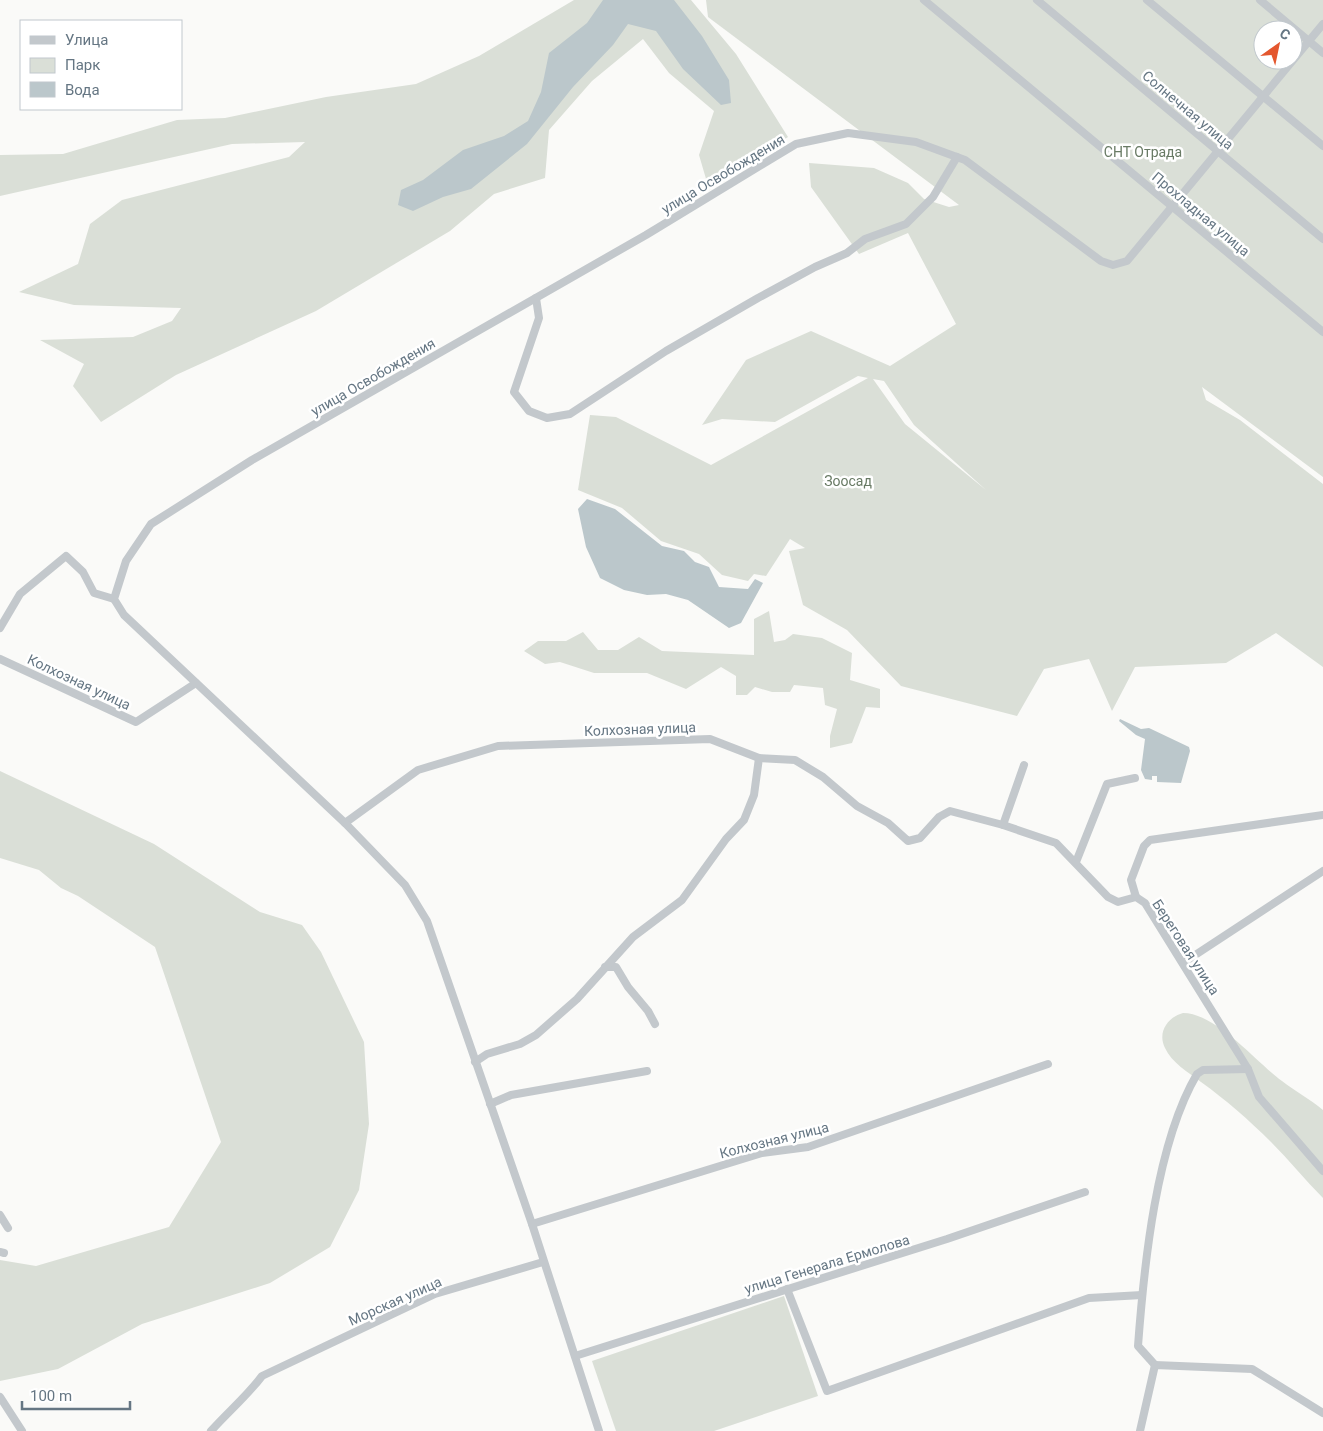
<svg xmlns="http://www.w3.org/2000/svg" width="1323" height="1431" viewBox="0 0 1323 1431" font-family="Roboto,sans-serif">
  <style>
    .green { fill: #dadfd7; fill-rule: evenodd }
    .water { fill: #bbc7cb }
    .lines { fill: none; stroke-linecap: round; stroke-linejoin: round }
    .minor { stroke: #c3c8cc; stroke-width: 8 }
    .labels { text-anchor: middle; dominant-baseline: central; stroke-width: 5; stroke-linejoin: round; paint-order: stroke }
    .street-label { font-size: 14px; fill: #657683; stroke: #fff }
    .park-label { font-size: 14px; fill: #687a64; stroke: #fff }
  </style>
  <rect width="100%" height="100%" fill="#fafaf8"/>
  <!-- green -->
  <g class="green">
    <polygon points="574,0 691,0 736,54 788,137 709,189 699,155 714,111 669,73 643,39 592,81 549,130 545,178 494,194 450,231 316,311 176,375 101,422 73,386 84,364 40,340 133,337 172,321 181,308 74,305 19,292 78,264 90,224 122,200 289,157 305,142 232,144 0,196 0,155 63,154 177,120 225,118 326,97 416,84 479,56"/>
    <path d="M706 0H1323V477L1202 387 1206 400 1240 420 1323 484V667L1276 633 1226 663 1135 667 1112 711 1089 659 1044 669 1017 716 901 686 847 630 803 605 789 551 805 548 790 539 766 576 754 574 748 581 722 575 699 554 661 541 622 508 578 490 590 415 616 417 711 465 868 378 858 376 775 422 722 419 702 425 746 360 811 331 890 366 956 324 908 233 859 254 811 187 809 163 874 168 908 183 924 199 949 207 959 205 708 17ZM1263 30H1293V60H1263ZM873 379 884 381 914 425 986 490 905 424Z"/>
    <polygon points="769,611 774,642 785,640 793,634 822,638 852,653 850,680 880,689 880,708 866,707 852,743 830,748 830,736 837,709 825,705 823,688 794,685 790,692 772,692 755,687 747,695 736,695 736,676 721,667 686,689 647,673 594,673 560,662 545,664 524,651 538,641 566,641 583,632 598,650 618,650 639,637 662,651 754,655 754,619"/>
    <polygon points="0,771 154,844 260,912 302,925 321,952 364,1042 369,1124 359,1190 330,1247 270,1283 142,1324 58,1369 0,1381 0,1260 36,1266 169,1227 221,1142 155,947 78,896 61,888 39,870 0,858"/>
    <path d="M1183 1013C1216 1013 1256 1062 1282 1081 1295 1091 1310 1099 1323 1110V1198C1305 1180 1289 1160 1271 1142 1249 1120 1226 1100 1201 1082 1189 1073 1171 1062 1165 1048 1157 1032 1168 1017 1183 1013Z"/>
    <polygon points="784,1296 818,1396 714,1431 616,1431 592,1361"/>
  </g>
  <!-- water -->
  <g class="water">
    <polygon points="603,0 674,0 702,36 729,80 731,103 721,105 683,69 656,31 628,24 613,45 573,87 527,144 471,189 443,197 413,211 398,205 401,190 423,180 463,150 504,136 528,121 541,92 549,53 587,23"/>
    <polygon points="587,499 615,509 662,546 684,551 695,562 709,567 719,587 748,589 755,579 763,583 741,623 729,628 688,600 666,594 647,595 624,590 600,578 586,547 578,509"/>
    <polygon points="1120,719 1141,729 1149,728 1189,747 1190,751 1181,783 1157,782 1157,776 1152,776 1152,780 1145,779 1141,770 1145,739 1136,735 1119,721"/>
  </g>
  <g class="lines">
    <!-- minor -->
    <g class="minor">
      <polyline points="924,0 1323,332"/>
      <polyline points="1037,0 1323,239"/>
      <polyline points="1147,0 1323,146"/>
      <polyline points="1260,0 1323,53"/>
      <polyline points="536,298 539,318 514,392 529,411 547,418 570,414 666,351 758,298 815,267 847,253 865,239 906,224 933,197 957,157"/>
      <polyline points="0,628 20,594 66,556 83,572 94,593 114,599"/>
      <polyline points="0,659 136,722 196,683"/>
      <polyline points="1024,765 1003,825 1056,843 1108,897 1118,902 1136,897 1145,903 1248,1069 1259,1097 1323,1171"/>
      <polyline points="345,823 418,770 498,746 710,739 759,758 795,760 823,777 857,806 888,823 908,841 920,838 939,817 950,811 1003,825"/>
      <polyline points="1076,862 1107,784 1135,778"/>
      <polyline points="1136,897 1131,880 1144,846 1150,840 1323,815"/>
      <polyline points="1183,963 1323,871"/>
      <polyline points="605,967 616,967 628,987 648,1011 655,1024"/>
      <polyline points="475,1062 487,1054 520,1044 536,1035 577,999 633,937 682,900 726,839 744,820 754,795 759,758"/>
      <polyline points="490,1104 511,1095 647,1071"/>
      <polyline points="0,1215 8,1228"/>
      <polyline points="532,1224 762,1153 808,1147 1048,1064"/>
      <polyline points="0,1252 4,1253"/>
      <polyline points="787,1289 827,1391 1089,1298 1142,1295"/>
      <polyline points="575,1356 947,1239 1085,1192"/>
      <path d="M1155 1365 1138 1346C1144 1265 1156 1144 1197 1074L1203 1070 1248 1069"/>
      <polyline points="0,1397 22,1431"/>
      <path d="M211 1431C228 1412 247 1396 262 1376L435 1294 543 1262"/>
      <polyline points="599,1431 532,1224 427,921 405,885 345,823 124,615 114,599 126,561 151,524 252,460 646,235 796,144 848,133 916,142 965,160 1101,261 1113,265 1127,261 1323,24"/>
      <polyline points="1140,1431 1155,1365 1252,1369 1323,1413"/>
    </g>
  </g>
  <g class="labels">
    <!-- street labels -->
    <g class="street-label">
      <text transform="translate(1188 110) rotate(40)">Солнечная улица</text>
      <text transform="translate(723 174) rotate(-31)">улица Освобождения</text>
      <text transform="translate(1201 214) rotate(40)">Прохладная улица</text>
      <text transform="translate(373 377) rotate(-30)">улица Освобождения</text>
      <text transform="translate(79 682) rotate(25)">Колхозная улица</text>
      <text transform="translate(640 729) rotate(-2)">Колхозная улица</text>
      <text transform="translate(1186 947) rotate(57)">Береговая улица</text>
      <text transform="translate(774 1140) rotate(-14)">Колхозная улица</text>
      <text transform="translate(827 1264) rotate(-17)">улица Генерала Ермолова</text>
      <text transform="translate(395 1301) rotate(-24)">Морская улица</text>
    </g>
    <!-- park labels -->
    <g class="park-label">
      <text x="1143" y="152">СНТ Отрада</text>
      <text x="848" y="481">Зоосад</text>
    </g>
  </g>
  <!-- legend -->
  <rect x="20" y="20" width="162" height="90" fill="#ffffff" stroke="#c1c8cd"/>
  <rect x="30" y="36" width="25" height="8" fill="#c3c8cc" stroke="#c1c8cd"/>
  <text x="65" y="45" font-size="15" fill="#657683">Улица</text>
  <rect x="30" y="58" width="25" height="15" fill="#dadfd7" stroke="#c1c8cd"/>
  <text x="65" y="70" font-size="15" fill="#657683">Парк</text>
  <rect x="30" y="82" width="25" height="15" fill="#bbc7cb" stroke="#c1c8cd"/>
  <text x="65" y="95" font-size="15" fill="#657683">Вода</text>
  <!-- north arrow -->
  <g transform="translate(1278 45) rotate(33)"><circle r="24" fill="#ffffff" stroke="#c1c8cd"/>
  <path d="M0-4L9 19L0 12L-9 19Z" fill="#e4572e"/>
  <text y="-8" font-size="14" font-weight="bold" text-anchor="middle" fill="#657683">С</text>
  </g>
  <!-- scale -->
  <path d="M22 1401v8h108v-8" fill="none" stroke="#657683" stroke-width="2.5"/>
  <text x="30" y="1401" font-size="15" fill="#657683" stroke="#ffffff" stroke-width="4" paint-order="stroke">100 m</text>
</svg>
